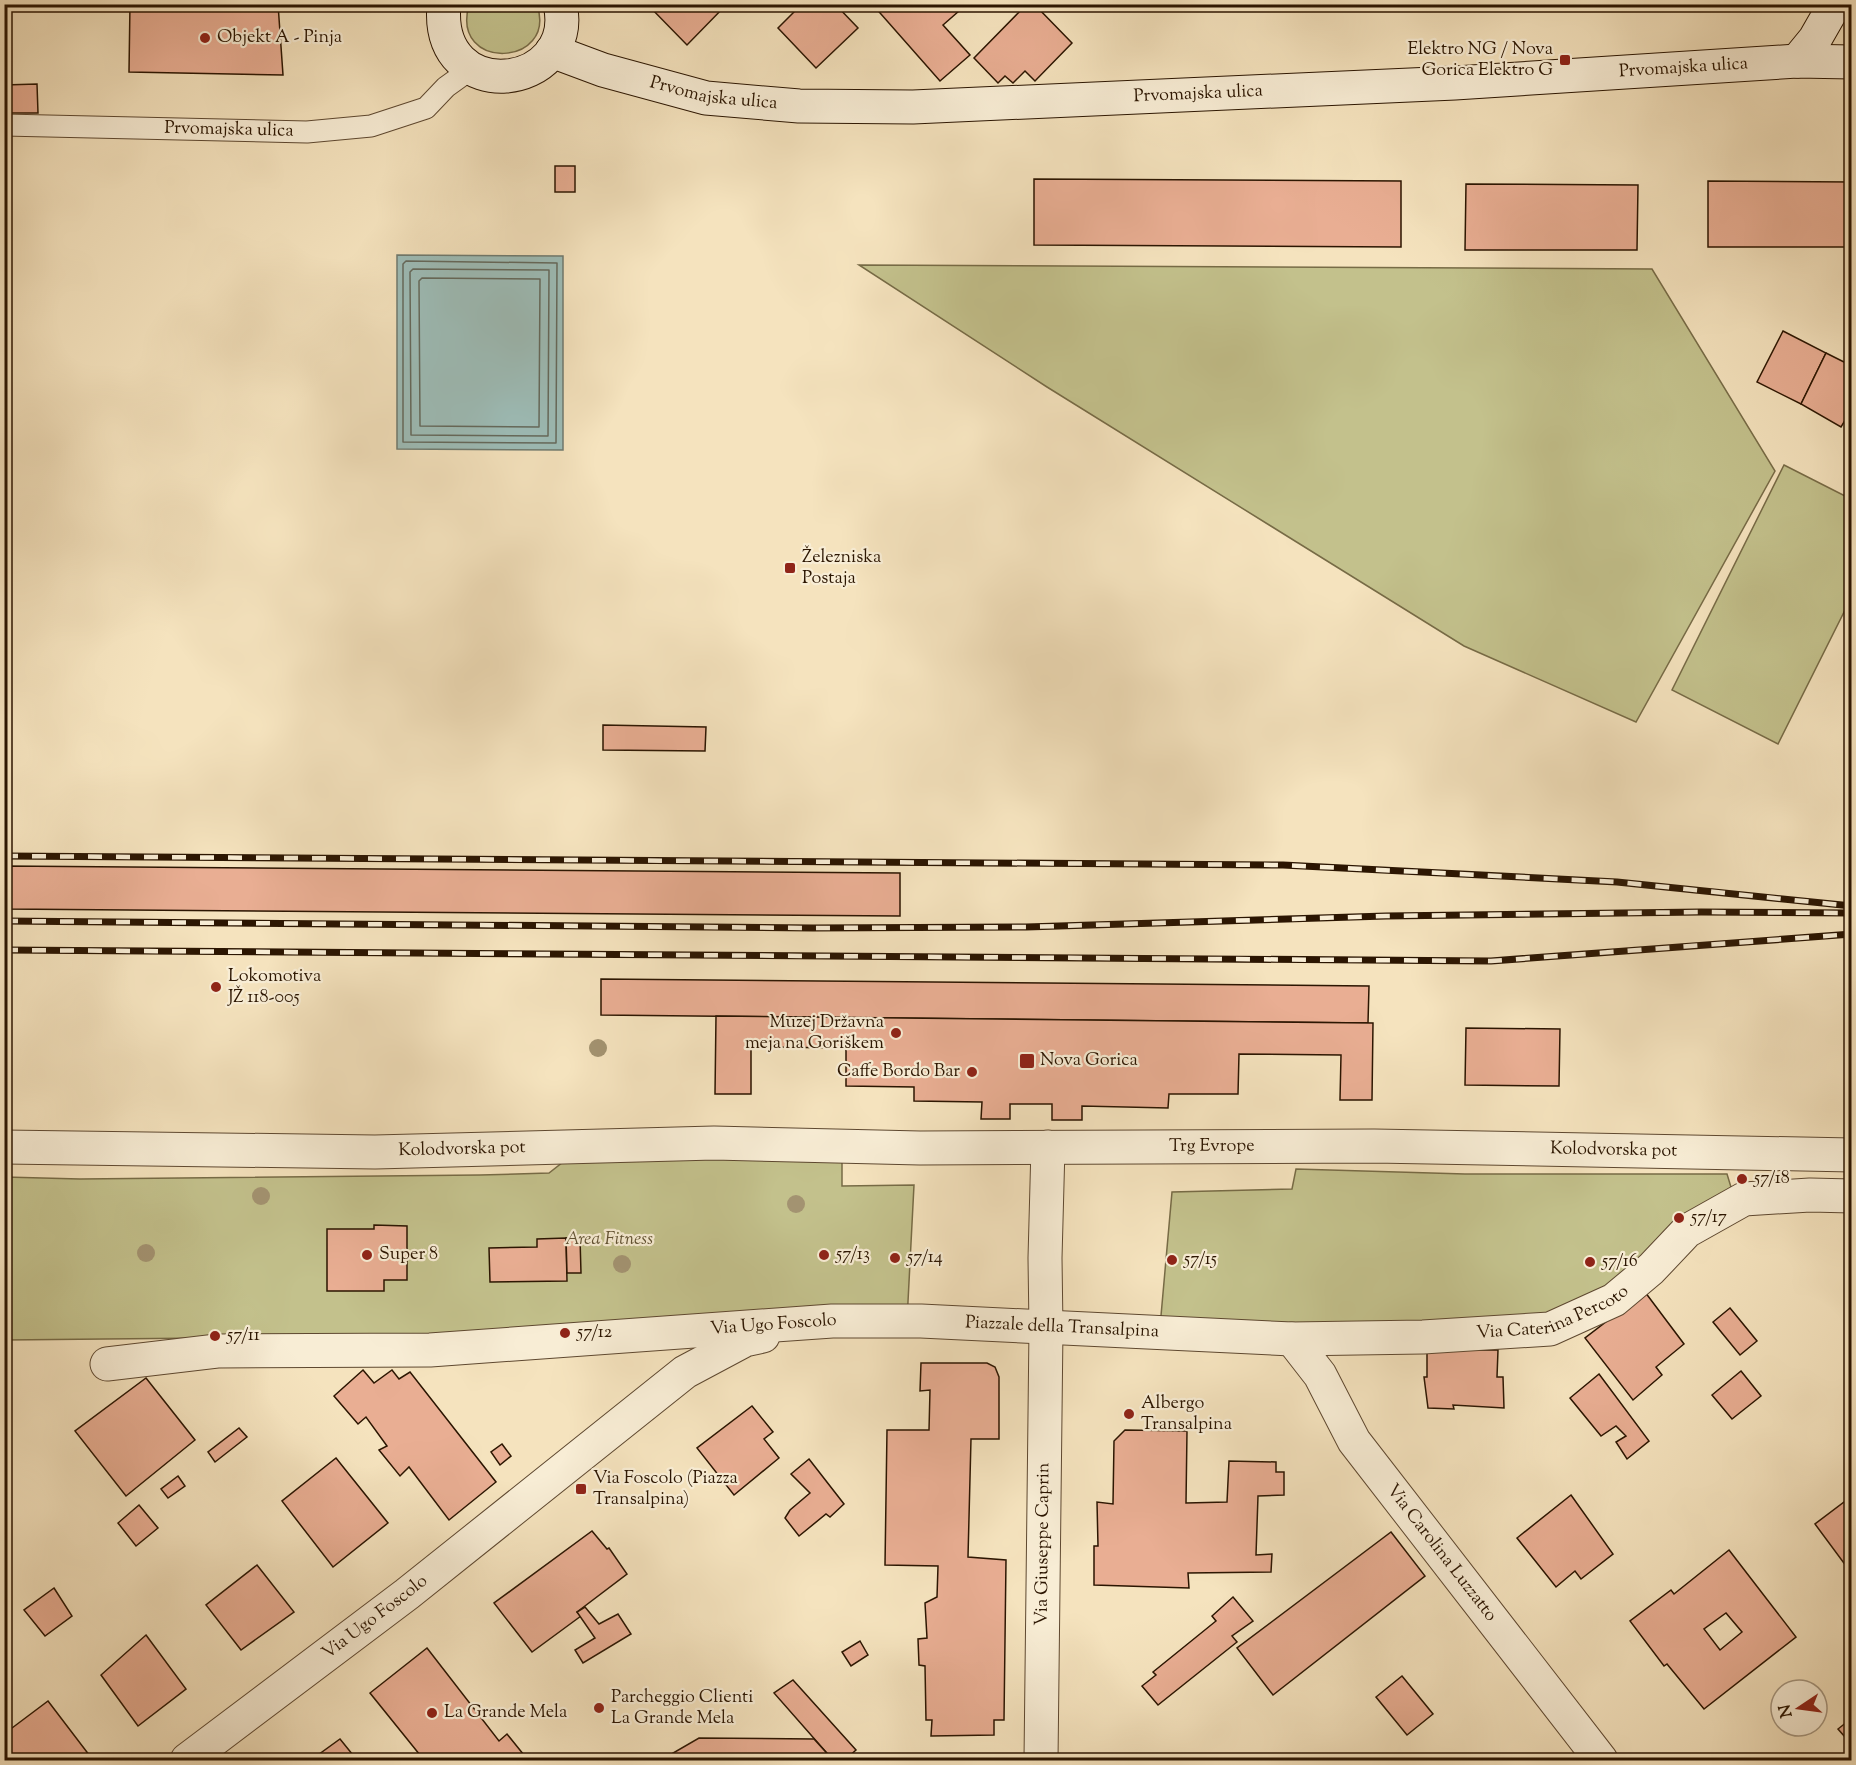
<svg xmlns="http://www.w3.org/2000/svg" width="1856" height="1765" viewBox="0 0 1856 1765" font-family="'Sorts Mill Goudy',serif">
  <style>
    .green { fill: #c3c18c; stroke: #776b46; stroke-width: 1.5 }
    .water { fill: #9dbdb8; stroke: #6f7a6f; stroke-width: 1.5 }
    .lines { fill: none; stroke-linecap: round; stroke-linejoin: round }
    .shore { stroke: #64695c; stroke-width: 1.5 }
    .building { fill: #e9ae93; stroke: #2b1501; stroke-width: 1.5; fill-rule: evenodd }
    .lane-casing { stroke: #5e4830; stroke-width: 23 }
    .street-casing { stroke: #5e4830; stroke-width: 35 }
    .secondary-casing { stroke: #2b1501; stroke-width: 35 }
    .lane { stroke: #f8edd5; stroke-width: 21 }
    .street { stroke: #f8edd5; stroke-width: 33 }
    .secondary { stroke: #f8edd5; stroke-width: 33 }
    .rail-casing { stroke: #2b1501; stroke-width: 7 }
    .rail { stroke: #f8edd5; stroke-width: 4.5; stroke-dasharray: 14; stroke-linecap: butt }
    .tree { fill: #a39371 }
    .poi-dot { fill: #8f2418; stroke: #f8edd5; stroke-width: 2 }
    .labels { text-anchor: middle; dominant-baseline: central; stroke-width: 4.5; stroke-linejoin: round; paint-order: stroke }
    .poi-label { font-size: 18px; fill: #2b1501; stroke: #f8edd5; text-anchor: start }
    .street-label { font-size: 18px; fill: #2b1501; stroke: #f8edd5 }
    .park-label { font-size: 18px; font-style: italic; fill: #605132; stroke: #f8edd5 }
  </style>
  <rect width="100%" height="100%" fill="#f5e3be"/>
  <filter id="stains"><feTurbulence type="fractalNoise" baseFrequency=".00333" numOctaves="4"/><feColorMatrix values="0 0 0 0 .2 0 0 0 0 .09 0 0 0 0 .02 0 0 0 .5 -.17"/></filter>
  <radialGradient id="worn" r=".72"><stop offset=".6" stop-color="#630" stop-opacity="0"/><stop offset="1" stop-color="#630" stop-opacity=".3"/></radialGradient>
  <!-- green -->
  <g class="green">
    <path d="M469 5H537C558 67 450 72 469 5Z"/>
    <polygon points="859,265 1652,269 1775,471 1636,722 1464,646 1047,387"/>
    <polygon points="1784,465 1851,499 1851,598 1778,744 1672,690"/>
    <polygon points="842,1154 842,1186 914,1185 907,1321 490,1335 5,1340 5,1177 80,1179 480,1175 549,1173 572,1155"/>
    <polygon points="1296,1169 1465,1174 1727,1174 1734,1197 1642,1266 1550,1321 1160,1327 1172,1192 1292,1189"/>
  </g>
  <!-- water -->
  <polygon class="water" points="397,255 563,256 563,450 397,449"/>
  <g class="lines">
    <!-- shore -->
    <g class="shore">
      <polygon points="406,261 557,263 556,443 403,442 403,264"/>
      <polygon points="413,269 549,270 548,436 411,435 410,272"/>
      <polygon points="422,278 540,279 539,427 420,426 419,281"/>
    </g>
  </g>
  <!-- building -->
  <g class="building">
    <polygon points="130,4 278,4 283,75 129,72"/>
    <polygon points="647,4 727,4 687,45"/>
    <polygon points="802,4 835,4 858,28 816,68 778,28"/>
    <polygon points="967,4 943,25 970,55 940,81 873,5"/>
    <polygon points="1027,4 1034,4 1072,43 1035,81 1025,71 1013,83 1005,76 998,83 974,58"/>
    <polygon points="37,84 38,113 4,113 4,85"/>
    <rect x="555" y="166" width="20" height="26"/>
    <polygon points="1034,179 1401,181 1401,247 1034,245"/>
    <polygon points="1708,181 1852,182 1852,247 1708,247"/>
    <polygon points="1466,184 1638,185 1637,250 1465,250"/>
    <polygon points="1783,331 1826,353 1801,404 1757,382"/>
    <polygon points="1826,353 1852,366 1852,409 1841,427 1801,404"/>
    <polygon points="603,725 706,727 705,751 603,750"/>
    <polygon points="4,866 900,873 900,916 4,909"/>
    <polygon points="601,979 1369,986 1368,1023 601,1015"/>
    <polygon points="1845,992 1852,992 1852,1012 1845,1011"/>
    <polygon points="716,1016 1373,1023 1372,1100 1340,1100 1341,1055 1239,1054 1238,1094 1169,1094 1168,1108 1082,1106 1082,1120 1052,1120 1052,1104 1010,1104 1010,1119 981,1119 982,1102 914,1101 914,1087 846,1086 846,1048 751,1047 751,1094 715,1094"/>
    <polygon points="1466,1028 1560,1029 1559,1086 1465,1085"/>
    <polygon points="374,1225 407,1226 407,1280 384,1280 384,1291 327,1291 327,1229 374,1229"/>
    <polygon points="566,1238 567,1281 490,1282 489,1248 537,1247 537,1239"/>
    <polygon points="566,1238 580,1238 581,1273 567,1273"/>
    <polygon points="1645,1292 1684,1344 1656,1367 1662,1375 1633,1400 1585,1338"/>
    <polygon points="1730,1308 1757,1341 1740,1355 1713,1322"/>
    <polygon points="1427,1350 1498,1350 1497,1377 1503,1377 1504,1408 1453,1405 1454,1409 1428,1408 1424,1377 1427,1377"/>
    <polygon points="921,1363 987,1363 995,1367 999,1377 999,1439 971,1439 968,1557 1006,1560 1004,1720 994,1720 994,1735 931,1736 932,1720 926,1720 925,1666 919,1665 918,1639 927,1638 925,1603 937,1597 938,1566 885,1565 887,1430 929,1430 930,1390 920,1391"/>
    <polygon points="363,1370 374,1383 392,1370 399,1379 410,1372 496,1482 449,1520 409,1467 400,1476 379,1450 387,1446 366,1417 358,1424 334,1396"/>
    <polygon points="1741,1371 1761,1396 1732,1419 1712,1395"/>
    <polygon points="1599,1374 1649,1441 1627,1459 1616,1442 1626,1436 1616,1426 1601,1436 1570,1398"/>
    <polygon points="146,1378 195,1440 126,1496 75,1431"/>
    <polygon points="752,1406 773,1432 764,1439 779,1458 734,1495 697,1448"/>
    <polygon points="239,1428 247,1437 215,1462 208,1452"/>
    <polygon points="1125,1430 1187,1431 1186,1503 1227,1502 1229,1461 1276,1462 1276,1472 1284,1472 1284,1495 1258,1496 1256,1555 1272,1554 1271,1572 1188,1573 1189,1588 1094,1585 1094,1546 1098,1546 1097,1502 1113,1504 1114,1441"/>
    <polygon points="502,1444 511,1456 500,1465 491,1452"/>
    <polygon points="336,1458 388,1523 333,1567 282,1501"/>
    <polygon points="809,1459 844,1504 830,1517 826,1514 799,1536 785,1518 790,1510 810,1493 791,1474"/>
    <polygon points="178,1476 185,1486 168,1498 161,1489"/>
    <polygon points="1571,1495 1613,1554 1581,1579 1575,1571 1556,1587 1517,1538"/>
    <polygon points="1852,1496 1852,1574 1815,1524"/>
    <polygon points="139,1505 158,1528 136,1546 118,1523"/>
    <polygon points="592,1531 607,1549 609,1548 627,1574 577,1612 581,1616 532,1652 494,1603"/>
    <polygon points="1391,1532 1425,1576 1273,1695 1237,1648"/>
    <path d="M1729 1550 1796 1637 1704 1709 1667 1664 1664 1666 1630 1621 1671 1590 1674 1594ZM1726 1613 1742 1632 1720 1650 1704 1629Z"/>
    <polygon points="257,1565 294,1612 241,1650 206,1605"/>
    <polygon points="54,1588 72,1616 45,1636 24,1610"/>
    <polygon points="1233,1597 1253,1621 1232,1636 1237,1642 1158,1705 1142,1686 1156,1675 1153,1672 1216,1621 1212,1616"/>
    <polygon points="585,1607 599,1624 618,1614 631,1634 583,1663 575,1650 595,1638 577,1612"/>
    <polygon points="146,1635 186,1689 138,1726 101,1675"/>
    <polygon points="860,1641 868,1655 851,1666 842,1652"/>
    <polygon points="427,1648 499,1741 507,1734 528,1760 424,1760 370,1693"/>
    <polygon points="1402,1676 1433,1714 1407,1735 1376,1697"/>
    <polygon points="793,1680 856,1750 845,1760 833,1760 774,1693"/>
    <polygon points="48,1701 93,1760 4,1760 4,1734"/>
    <polygon points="1852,1718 1852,1745 1838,1729"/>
    <polygon points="699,1738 814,1739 833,1760 661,1760"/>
    <polygon points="340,1739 357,1760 311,1760"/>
  </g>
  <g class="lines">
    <defs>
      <g id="lane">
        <path id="s1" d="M4 125 307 132 371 126 426 108 446 87 471 69"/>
      </g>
      <g id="street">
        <path id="s2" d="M4 1147 375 1152 714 1143 920 1148 1374 1146 1852 1155"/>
        <path id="s3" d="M1292 1339 1320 1375 1354 1441 1601 1760"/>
        <path id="s4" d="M107 1364 217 1351 430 1350 832 1321H921L1292 1339 1423 1337 1550 1329 1614 1300 1651 1269 1687 1231 1744 1199 1810 1195 1852 1196"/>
        <path id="s5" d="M187 1760 407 1594 685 1372 745 1340 763 1336"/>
        <path id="s6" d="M1041 1760 1046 1328 1045 1258 1048 1147"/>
      </g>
      <g id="secondary">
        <path d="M444 4C434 109 580 91 560 4"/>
        <path id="s7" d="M552 51 603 70 706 98 799 106 913 107 1455 83 1797 61 1852 62"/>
        <polyline points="1797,61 1815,39 1835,4"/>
      </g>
    </defs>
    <!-- lane casing -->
    <use href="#lane" class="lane-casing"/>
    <!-- street casing -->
    <use href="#street" class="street-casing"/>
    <!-- secondary casing -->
    <use href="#secondary" class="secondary-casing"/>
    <!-- lane -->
    <use href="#lane" class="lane"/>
    <!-- street -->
    <use href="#street" class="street"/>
    <!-- secondary -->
    <use href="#secondary" class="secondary"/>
    <defs>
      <g id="rail">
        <polyline points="4,856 1283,865 1617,882 1852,906"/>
        <polyline points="4,921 813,928 1026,927 1386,916 1701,912 1849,913"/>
        <polyline points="4,950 1491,961 1852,934"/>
      </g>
    </defs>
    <!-- rail casing -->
    <use href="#rail" class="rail-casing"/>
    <!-- rail -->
    <use href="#rail" class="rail"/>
  </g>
  <!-- trees -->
  <g class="tree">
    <circle cx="598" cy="1048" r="9"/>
    <circle cx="261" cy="1196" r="9"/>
    <circle cx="796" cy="1204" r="9"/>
    <circle cx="146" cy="1253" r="9"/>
    <circle cx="622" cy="1264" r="9"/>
  </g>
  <!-- markers -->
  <g class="poi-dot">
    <circle cx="205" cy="38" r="6"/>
    <rect x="1559" y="54" width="12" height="12" rx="3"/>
    <rect x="784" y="562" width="12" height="12" rx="3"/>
    <circle cx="216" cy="987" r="6"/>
    <circle cx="896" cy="1033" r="6"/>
    <rect x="1019" y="1053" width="16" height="16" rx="3"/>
    <circle cx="972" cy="1072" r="6"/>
    <circle cx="1742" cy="1179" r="6"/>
    <circle cx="1679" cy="1218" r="6"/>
    <circle cx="367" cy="1255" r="6"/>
    <circle cx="824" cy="1255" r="6"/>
    <circle cx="895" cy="1258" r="6"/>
    <circle cx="1172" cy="1260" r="6"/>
    <circle cx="1590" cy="1262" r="6"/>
    <circle cx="565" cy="1333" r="6"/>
    <circle cx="215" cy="1336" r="6"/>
    <circle cx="1129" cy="1414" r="6"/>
    <rect x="575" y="1483" width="12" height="12" rx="3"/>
    <circle cx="599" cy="1708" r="6"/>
    <circle cx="432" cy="1713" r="6"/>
  </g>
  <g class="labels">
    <!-- poi labels -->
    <g class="poi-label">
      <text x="217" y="38">Objekt A - Pinja</text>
      <text x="1553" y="50" text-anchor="end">Elektro NG / Nova<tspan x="1553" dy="21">Gorica Elektro G</tspan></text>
      <text x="802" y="558">Železniska<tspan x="802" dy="21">Postaja</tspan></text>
      <text x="228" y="977">Lokomotiva<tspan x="228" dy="21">JŽ 118-005</tspan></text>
      <text x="884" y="1023" text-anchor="end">Muzej Državna<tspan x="884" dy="21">meja na Goriškem</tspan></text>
      <text x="1040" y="1061">Nova Gorica</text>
      <text x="960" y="1072" text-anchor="end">Caffe Bordo Bar</text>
      <text x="1754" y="1179">57/18</text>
      <text x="1691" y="1218">57/17</text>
      <text x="379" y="1255">Super 8</text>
      <text x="836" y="1255">57/13</text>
      <text x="907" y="1258">57/14</text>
      <text x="1184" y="1260">57/15</text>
      <text x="1602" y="1262">57/16</text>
      <text x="577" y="1333">57/12</text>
      <text x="227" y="1336">57/11</text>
      <text x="1141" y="1404">Albergo<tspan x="1141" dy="21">Transalpina</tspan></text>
      <text x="593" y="1479">Via Foscolo (Piazza<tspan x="593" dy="21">Transalpina)</tspan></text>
      <text x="611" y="1698">Parcheggio Clienti<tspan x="611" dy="21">La Grande Mela</tspan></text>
      <text x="444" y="1713">La Grande Mela</text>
    </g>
    <!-- street labels -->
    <g class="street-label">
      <text stroke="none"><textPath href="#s7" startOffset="1140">Prvomajska ulica</textPath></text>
      <text stroke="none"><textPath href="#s7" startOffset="168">Prvomajska ulica</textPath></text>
      <text stroke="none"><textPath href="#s7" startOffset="654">Prvomajska ulica</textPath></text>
      <text stroke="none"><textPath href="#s1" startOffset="225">Prvomajska ulica</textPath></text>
      <text stroke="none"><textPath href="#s2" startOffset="1208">Trg Evrope</textPath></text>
      <text stroke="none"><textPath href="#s2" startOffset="458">Kolodvorska pot</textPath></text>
      <text stroke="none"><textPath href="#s2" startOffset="1610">Kolodvorska pot</textPath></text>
      <text stroke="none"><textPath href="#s4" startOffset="1452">Via Caterina Percoto</textPath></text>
      <text stroke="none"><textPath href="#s4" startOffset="668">Via Ugo Foscolo</textPath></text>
      <text stroke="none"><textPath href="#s4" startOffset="957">Piazzale della Transalpina</textPath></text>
      <text stroke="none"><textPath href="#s6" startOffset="216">Via Giuseppe Caprin</textPath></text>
      <text stroke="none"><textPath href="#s3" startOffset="262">Via Carolina Luzzatto</textPath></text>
      <text stroke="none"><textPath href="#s5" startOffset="236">Via Ugo Foscolo</textPath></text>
    </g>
    <!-- park labels -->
    <g class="park-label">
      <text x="609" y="1240">Area Fitness</text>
    </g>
  </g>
  <!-- margin -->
  <rect width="1856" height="1765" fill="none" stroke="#f5e3be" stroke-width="24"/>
  <rect x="6" y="6" width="1844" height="1753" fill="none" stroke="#2b1501" stroke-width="3"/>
  <rect x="12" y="12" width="1832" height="1741" fill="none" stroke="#2b1501" stroke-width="1.5"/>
  <!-- north arrow -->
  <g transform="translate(1799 1708) rotate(257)"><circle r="28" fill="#f8edd5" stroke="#a69780" stroke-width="1.5"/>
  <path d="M0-4.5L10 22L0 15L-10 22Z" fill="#8f2418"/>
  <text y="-9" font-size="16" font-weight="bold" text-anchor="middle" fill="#2b1501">N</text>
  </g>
  <rect width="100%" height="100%" filter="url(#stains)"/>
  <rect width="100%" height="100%" fill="url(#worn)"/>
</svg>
